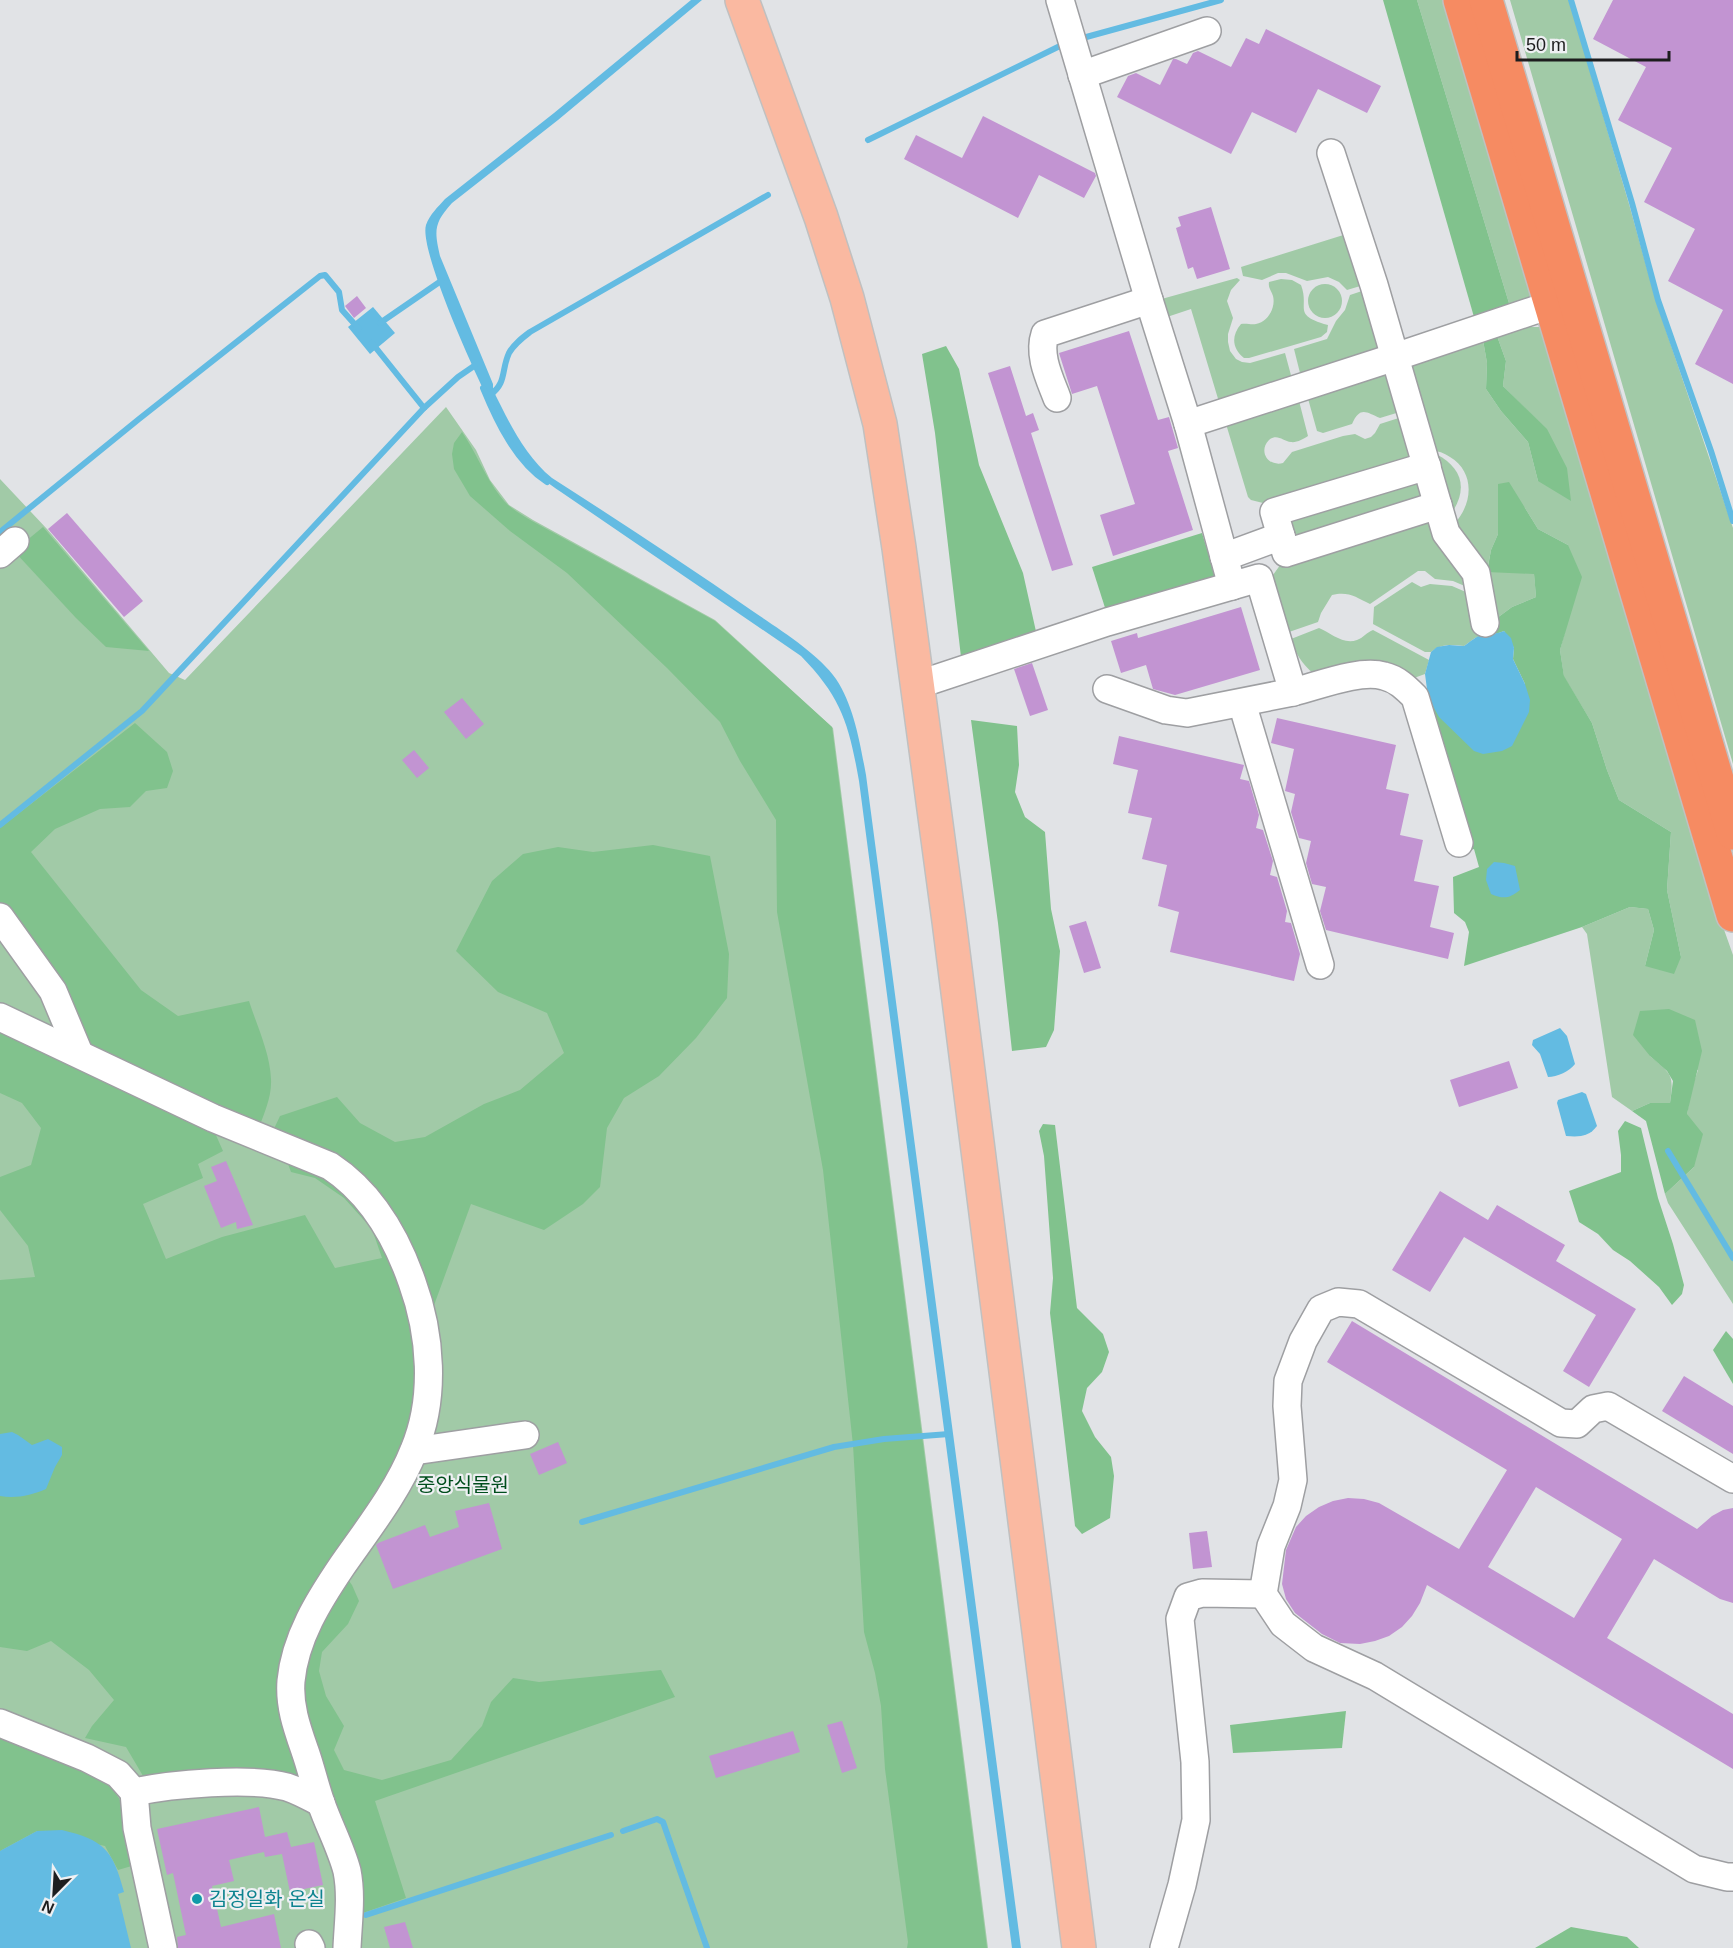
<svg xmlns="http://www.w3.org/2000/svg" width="1733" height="1948" viewBox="0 0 1733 1948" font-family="Helvetica,'Noto Sans KR',sans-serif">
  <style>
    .green { fill: #a1caa7 }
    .forest { fill: #81c28d }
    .water { fill: #63bbe2 }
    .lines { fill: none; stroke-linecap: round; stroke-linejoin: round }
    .stream { stroke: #63bbe2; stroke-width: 6 }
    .building { fill: #c294d2; fill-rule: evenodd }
    .minor-casing { stroke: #9e9fa2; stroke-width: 30 }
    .major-casing { stroke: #c0c0c0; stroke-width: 36 }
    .highway-casing { stroke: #c0c0c0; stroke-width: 36 }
    .minor { stroke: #fff; stroke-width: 27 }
    .major { stroke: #fab9a1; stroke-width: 33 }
    .highway { stroke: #f68b62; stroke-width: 33 }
    .culture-dot { fill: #0f9aa8; stroke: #eef0f3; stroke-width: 2 }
    .labels { text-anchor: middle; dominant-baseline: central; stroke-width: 4.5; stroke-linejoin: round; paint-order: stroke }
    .park-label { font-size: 20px; fill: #004e1d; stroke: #eef0f3 }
    .culture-label { font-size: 20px; fill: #0d838f; stroke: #eef0f3; text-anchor: start }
  </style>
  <rect width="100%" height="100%" fill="#e1e3e6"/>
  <!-- green -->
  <g class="green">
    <polygon points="1417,0 1446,0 1534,298 1512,313"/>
    <polygon points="1510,0 1569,0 1629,204 1656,301 1733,528 1733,764"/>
    <polygon points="1353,232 1367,284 1347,290 1339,282 1328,277 1307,281 1286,273 1278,273 1262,280 1243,276 1241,267"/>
    <polygon points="1237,278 1240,280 1231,290 1227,301 1233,318 1228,334 1228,342 1230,351 1236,359 1242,362 1250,363 1285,353 1292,379 1219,402 1191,309 1167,317 1158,300"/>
    <path d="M1281 279 1292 280 1301 285C1310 308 1291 315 1328 325L1327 332 1321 337 1249 358H1244C1232 348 1231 336 1241 324 1247 323 1251 325 1256 324 1268 322 1276 307 1273 296 1271 290 1268 288 1269 282Z"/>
    <circle cx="1325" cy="301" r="17"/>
    <polygon points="1368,289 1388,348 1301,377 1294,349 1327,339 1336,321 1345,310 1350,295"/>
    <path d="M1523 327H1544L1693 842 1733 955V1304L1668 1203 1665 1194 1694 1167 1687 1114 1691 1091 1698 1070 1650 1056C1672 1075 1674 1074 1670 1103H1650L1632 1111 1612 1097 1587 934 1582 927 1630 907 1648 909 1654 930 1645 966 1681 957 1667 890 1671 832 1619 800 1607 770 1592 723 1564 677 1560 650 1568 620V545L1538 529 1525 508 1498 484V534L1491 550 1487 571 1534 573 1536 597 1512 607 1493 621 1455 523C1473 503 1475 472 1450 457 1442 452 1437 450 1427 451L1402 365 1483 340 1487 363 1486 389 1501 411 1528 442 1538 481 1547 430 1503 386 1506 361 1497 336Z"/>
    <path d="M1393 369 1403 411 1380 418C1366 412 1360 406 1352 424L1323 433 1317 431 1307 395Z"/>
    <path d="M1298 397 1308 436C1304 439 1296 443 1291 442 1283 441 1277 433 1269 440 1258 451 1268 467 1283 463L1292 452 1343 436 1355 434 1365 439 1371 437 1375 433 1380 424 1405 416 1421 459 1271 505 1251 500 1248 497 1226 424Z"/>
    <polygon points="446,407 476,450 490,480 509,505 533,520 715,620 833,728 988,1948 0,1948 0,479 47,529 169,673 185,680"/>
    <path d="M1436 454C1461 467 1468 487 1453 511Z"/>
    <polygon points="1422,472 1433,498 1298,543 1287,513"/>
    <path d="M1437 510 1474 590 1453 581 1435 579 1425 571H1418L1370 604C1356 597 1348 591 1332 595L1321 613 1318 622 1289 632 1273 578V575L1283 561Z"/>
    <path d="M1412 582 1421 587 1430 584 1452 586 1475 596 1484 635 1475 638 1464 646C1452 644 1440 644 1431 652H1425L1373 624 1374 607Z"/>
    <path d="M1319 628C1331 633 1343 645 1357 640 1363 638 1367 632 1373 630L1429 660 1425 674 1414 678 1314 674C1302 664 1295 653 1291 639Z"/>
  </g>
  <!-- forest -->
  <g class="forest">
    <polygon points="1383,0 1417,0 1512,313 1476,324"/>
    <polygon points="1497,336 1506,361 1503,386 1547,429 1567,468 1571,501 1538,481 1528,442 1501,411 1486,389 1487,363 1483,340"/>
    <polygon points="946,346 959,369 979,465 1023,573 1037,636 961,657 935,433 922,354"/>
    <path d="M462 432C478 455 488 485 508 505 515 511 524 516 532 521L715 621 832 727 987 1948H907L908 1942 885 1769 881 1706 875 1673 864 1632 853 1445 823 1170 777 912 776 820 740 761 720 722 667 668 567 573 510 531 470 496 454 469 452 454 454 443Z"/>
    <polygon points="1509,482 1538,529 1568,545 1582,577 1560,650 1564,676 1592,723 1607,770 1619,800 1671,832 1667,890 1681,957 1674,974 1645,966 1654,930 1648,909 1630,907 1582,927 1464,966 1469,932 1465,922 1454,913 1453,877 1479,867 1474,849 1467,851 1417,696 1427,690 1428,697 1525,684 1513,659 1514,648 1504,631 1496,634 1493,621 1512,607 1536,597 1534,574 1487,572 1491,550 1498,534 1498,484"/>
    <polygon points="43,527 149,651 106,647 76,618 14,551"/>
    <polygon points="1202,533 1217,581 1107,614 1092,567"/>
    <polygon points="971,720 1017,726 1019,765 1015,792 1025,817 1045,832 1051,909 1060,951 1054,1030 1046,1047 1012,1051 998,923"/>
    <path d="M135 723 167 752 173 771 167 788 146 791 130 807 100 809 55 829 31 852 141 990 178 1016 249 1001C257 1026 270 1053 271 1079 272 1097 264 1114 258 1130L95 1056 0 910V828Z"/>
    <polygon points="653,845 710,856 729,954 727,998 696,1038 659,1076 624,1098 607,1128 600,1187 583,1204 544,1230 471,1204 433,1308 391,1223 271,1135 280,1116 337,1097 360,1123 395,1142 425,1137 484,1104 520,1090 564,1053 547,1013 498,992 456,951 492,881 523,854 558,847 593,852"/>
    <polygon points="1669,1009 1695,1020 1702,1051 1687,1114 1703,1134 1694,1167 1665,1194 1646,1121 1632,1111 1650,1103 1670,1103 1673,1081 1667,1071 1650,1056 1633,1035 1640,1011"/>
    <polygon points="0,1020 211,1124 223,1151 198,1164 203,1178 143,1204 166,1259 222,1237 305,1215 335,1268 382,1258 372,1229 344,1198 315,1178 291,1172 284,1153 359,1196 410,1293 420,1416 294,1642 310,1783 146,1781 126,1747 85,1738 92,1726 114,1700 89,1670 51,1641 27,1651 0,1647 0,1280 35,1277 28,1246 0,1210 0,1177 31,1165 41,1128 22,1103 0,1093"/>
    <polygon points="1625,1121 1641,1128 1658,1198 1673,1244 1684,1285 1682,1294 1672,1305 1659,1287 1630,1261 1613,1250 1598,1234 1579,1222 1569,1191 1621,1172 1621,1155 1618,1131"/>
    <polygon points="1043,1124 1055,1125 1077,1308 1103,1334 1109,1352 1102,1372 1087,1388 1082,1411 1095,1437 1111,1457 1114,1476 1110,1518 1082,1534 1075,1526 1050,1313 1053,1278 1044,1156 1039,1131"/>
    <polygon points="1726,1331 1733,1339 1733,1384 1713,1350"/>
    <polygon points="343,1580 349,1581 352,1585 359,1601 348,1624 322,1652 319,1671 326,1696 344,1726 334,1750 344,1770 382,1780 451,1760 482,1726 491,1702 513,1678 539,1682 661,1670 675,1697 375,1801 406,1898 360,1914 300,1719 299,1663"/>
    <polygon points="1346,1711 1342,1748 1233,1753 1230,1725"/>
    <polygon points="0,1727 97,1773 113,1789 123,1805 135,1865 118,1870 105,1846 37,1831 0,1851"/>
    <polygon points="1571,1927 1627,1937 1639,1948 1535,1948"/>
  </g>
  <!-- water -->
  <g class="water">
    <path d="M691 0H702L558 120 452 203C434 223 434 230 440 256L493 384V390C509 422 524 455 552 478 619 521 685 564 751 610 777 628 818 653 836 679 854 706 860 743 866 775L1021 1948H1012L859 781C849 725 842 698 801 656L561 492C548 483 535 475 526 463 518 452 510 440 503 428 486 399 418 252 426 225 430 214 438 207 445 199L554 113Z"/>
    <polygon points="373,307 395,333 370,354 348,327"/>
    <path d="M1504 631 1511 638 1514 648 1513 659 1525 684 1530 700 1529 712 1512 746 1502 751 1483 754 1474 751 1439 717 1428 697 1425 674 1431 652 1437 647 1449 645 1464 646C1470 642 1476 636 1483 635 1491 634 1496 634 1504 631Z"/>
    <path d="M1494 862 1504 863 1515 866 1520 890C1509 899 1503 899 1491 894L1486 880 1487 869Z"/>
    <path d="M1560 1028 1567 1036 1575 1064C1570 1071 1557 1077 1548 1077L1540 1054 1532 1045 1533 1040Z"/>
    <path d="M1582 1092 1586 1094 1597 1126C1589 1137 1579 1137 1566 1136L1557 1103 1558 1100Z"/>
    <path d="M12 1432 18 1435 32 1445 48 1439 62 1447V1455L55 1467 46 1489C32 1495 16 1499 0 1496V1434Z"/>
    <path d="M62 1830C104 1840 113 1850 124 1892L118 1894 131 1948H0V1851L37 1831Z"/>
  </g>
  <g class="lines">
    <!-- stream -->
    <g class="stream">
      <polyline points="1571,0 1632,203 1658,300 1711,451 1733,521"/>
      <polyline points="1079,39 1221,0"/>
      <polyline points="868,140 1066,43"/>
      <polyline points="380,323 441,281"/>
      <polyline points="372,343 424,408"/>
      <path d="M483 388C497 422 516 462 547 482"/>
      <path d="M490 395C507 383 501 370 509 353 514 344 522 338 530 332L768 195"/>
      <polyline points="0,532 139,419 320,276 325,275 339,292 342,310 359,329"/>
      <polyline points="0,825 142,711 424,408 458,377 474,366"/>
      <polyline points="1668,1151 1733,1258"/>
      <polyline points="582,1522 834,1447 884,1439 949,1434"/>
      <polyline points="623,1831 657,1819 663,1822 707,1948"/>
      <polyline points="366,1915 611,1835"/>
    </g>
  </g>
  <!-- building -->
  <g class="building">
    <polygon points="1613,0 1733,0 1733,384 1695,364 1723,310 1668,281 1695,229 1644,202 1672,148 1618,120 1646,67 1593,39"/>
    <polygon points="1266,29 1381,86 1367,113 1318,89 1296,133 1252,112 1231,154 1117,97 1128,76 1136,73 1160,85 1173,59 1176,59 1187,64 1193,53 1198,51 1231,67 1246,38 1259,44"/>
    <polygon points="983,116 1095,173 1096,176 1084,198 1039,175 1018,218 904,159 916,135 962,158"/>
    <polygon points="1211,207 1230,269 1197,279 1193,267 1188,269 1176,228 1181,226 1178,217"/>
    <polygon points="357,296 366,308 354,318 345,306"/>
    <polygon points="1129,331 1158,420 1169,417 1178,448 1168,451 1193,530 1113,556 1100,515 1135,504 1097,386 1072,394 1059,353"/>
    <polygon points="1010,366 1026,416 1033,413 1039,430 1031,433 1073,565 1052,571 988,373"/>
    <polygon points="67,513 143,601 124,617 48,529"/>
    <polygon points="1241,607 1260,670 1175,695 1153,689 1146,665 1121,673 1111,641 1137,633 1138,638"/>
    <polygon points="1032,663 1048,710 1030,716 1014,669"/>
    <polygon points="462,698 484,724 466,739 444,712"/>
    <polygon points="1277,718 1396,745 1386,789 1409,794 1400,835 1423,840 1414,881 1439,886 1430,927 1454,933 1448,959 1326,930 1320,911 1326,887 1312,884 1306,863 1311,841 1299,838 1291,812 1295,794 1285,791 1294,749 1271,743"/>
    <polygon points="1119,736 1244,765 1240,779 1249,781 1259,815 1256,828 1263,830 1273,861 1270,875 1277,877 1287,911 1285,922 1291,923 1300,954 1294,981 1170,952 1179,912 1158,906 1167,865 1142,859 1152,818 1128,813 1138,770 1113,764"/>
    <polygon points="414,750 429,768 417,778 402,760"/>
    <polygon points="1086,921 1101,968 1084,973 1069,926"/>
    <polygon points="1509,1061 1518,1088 1459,1107 1450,1080"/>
    <polygon points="226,1161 235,1182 253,1225 237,1229 236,1222 221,1228 204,1186 217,1181 211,1167"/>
    <polygon points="1440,1191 1488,1220 1497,1205 1565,1245 1556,1261 1636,1309 1589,1387 1563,1371 1596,1315 1464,1237 1430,1292 1392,1270"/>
    <path d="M1352 1321 1697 1529 1712 1516 1723 1510 1733 1508V1603L1720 1599 1654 1559 1607 1638 1733 1714V1769L1427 1585 1420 1603 1412 1616 1402 1627 1389 1636 1375 1641 1360 1644 1340 1643 1322 1634 1295 1613 1286 1599 1282 1584 1286 1550 1296 1527 1306 1516 1319 1507 1333 1501 1348 1498 1364 1499 1379 1503 1459 1549 1507 1470 1327 1362ZM1536 1487 1622 1539 1574 1618 1488 1567Z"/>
    <polygon points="1684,1376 1733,1406 1733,1454 1662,1411"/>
    <polygon points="558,1442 567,1463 539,1475 530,1454"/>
    <polygon points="489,1503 502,1549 393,1589 376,1545 378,1543 425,1525 430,1537 459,1527 455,1511"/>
    <polygon points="1207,1531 1212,1567 1193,1569 1189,1533"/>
    <polygon points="842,1721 857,1768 842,1773 827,1725"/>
    <polygon points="793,1731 800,1752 716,1778 709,1756"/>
    <polygon points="259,1807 265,1837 287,1832 291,1847 314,1842 323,1885 290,1892 282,1854 265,1857 264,1852 229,1860 234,1881 212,1886 221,1927 274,1914 281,1948 178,1948 177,1937 186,1935 173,1873 167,1875 157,1829"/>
    <polygon points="405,1922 413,1948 390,1948 384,1927"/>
  </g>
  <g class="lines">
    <defs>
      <g id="minor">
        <polyline points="1060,0 1149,300 1188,424 1232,586"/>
        <polyline points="1082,75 1207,31"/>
        <polyline points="1331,153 1374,285 1446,533 1476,573 1485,623"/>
        <path d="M1057 398C1049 377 1038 355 1045 334L1149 300"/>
        <polyline points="1188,424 1395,357 1550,305"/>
        <polyline points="1427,466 1274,512 1286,553 1438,505"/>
        <polyline points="0,554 15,541"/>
        <polyline points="1224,557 1281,536"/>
        <polyline points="917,685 1107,622 1259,578 1293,692 1187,713 1166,710 1107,689"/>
        <path d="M1293 692C1318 686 1359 669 1384 676 1397 679 1406 688 1415 697L1459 843"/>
        <polyline points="1242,703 1320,965"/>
        <polyline points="0,917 53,991 79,1053"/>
        <path d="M0 1017 213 1118 330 1166C371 1193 396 1236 412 1282 431 1334 436 1398 414 1450 398 1491 367 1530 342 1566 319 1600 295 1638 291 1681 289 1706 297 1728 305 1751 311 1768 315 1786 321 1803 329 1826 341 1848 347 1871 352 1896 348 1923 347 1948"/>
        <polyline points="414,1451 525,1435"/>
        <polyline points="1733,1479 1608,1406 1593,1409 1577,1424 1561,1423 1359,1304 1338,1302 1321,1309 1303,1341 1288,1381 1287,1406 1293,1480 1287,1506 1271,1546 1263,1594 1283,1624 1314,1648 1375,1676 1694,1869 1727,1877 1733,1877"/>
        <path d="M0 1723 87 1758 118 1774 134 1792C172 1784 250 1777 287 1787 299 1791 310 1797 321 1803"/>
        <polyline points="134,1792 137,1828 163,1948"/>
        <polyline points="309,1944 311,1948"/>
        <polyline points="1164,1948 1182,1885 1196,1820 1195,1762 1180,1619 1188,1597 1202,1593 1263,1594"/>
      </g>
      <polyline id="major" points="742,0 821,217 847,298 880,424 899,548 949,921 1079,1948"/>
      <g id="highway">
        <polyline points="1460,0 1733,915"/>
        <polyline points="1486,0 1733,833"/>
      </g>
    </defs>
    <!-- minor casing -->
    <use href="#minor" class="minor-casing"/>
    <!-- major casing -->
    <use href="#major" class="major-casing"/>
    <!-- highway casing -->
    <use href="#highway" class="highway-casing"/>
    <!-- minor -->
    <use href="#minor" class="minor"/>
    <!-- major -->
    <use href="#major" class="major"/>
    <!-- highway -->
    <use href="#highway" class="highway"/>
  </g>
  <!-- markers -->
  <circle class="culture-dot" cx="197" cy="1899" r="6"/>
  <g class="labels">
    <!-- park labels -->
    <g class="park-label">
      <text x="463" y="1485">중앙식물원</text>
    </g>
    <!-- culture labels -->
    <g class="culture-label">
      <text x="209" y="1899">김정일화 온실</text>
    </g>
  </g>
  <!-- north arrow -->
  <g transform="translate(54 1894) rotate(204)" stroke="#eef0f3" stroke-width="4.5" paint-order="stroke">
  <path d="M0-4.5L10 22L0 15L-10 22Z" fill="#1d1d1e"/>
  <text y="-9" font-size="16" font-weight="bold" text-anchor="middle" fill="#1d1d1e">N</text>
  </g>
  <!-- scale -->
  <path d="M1517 51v9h152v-9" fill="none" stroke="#1d1d1e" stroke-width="3"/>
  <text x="1526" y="51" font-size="18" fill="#1d1d1e" stroke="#eef0f3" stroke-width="4.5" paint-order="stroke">50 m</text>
</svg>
